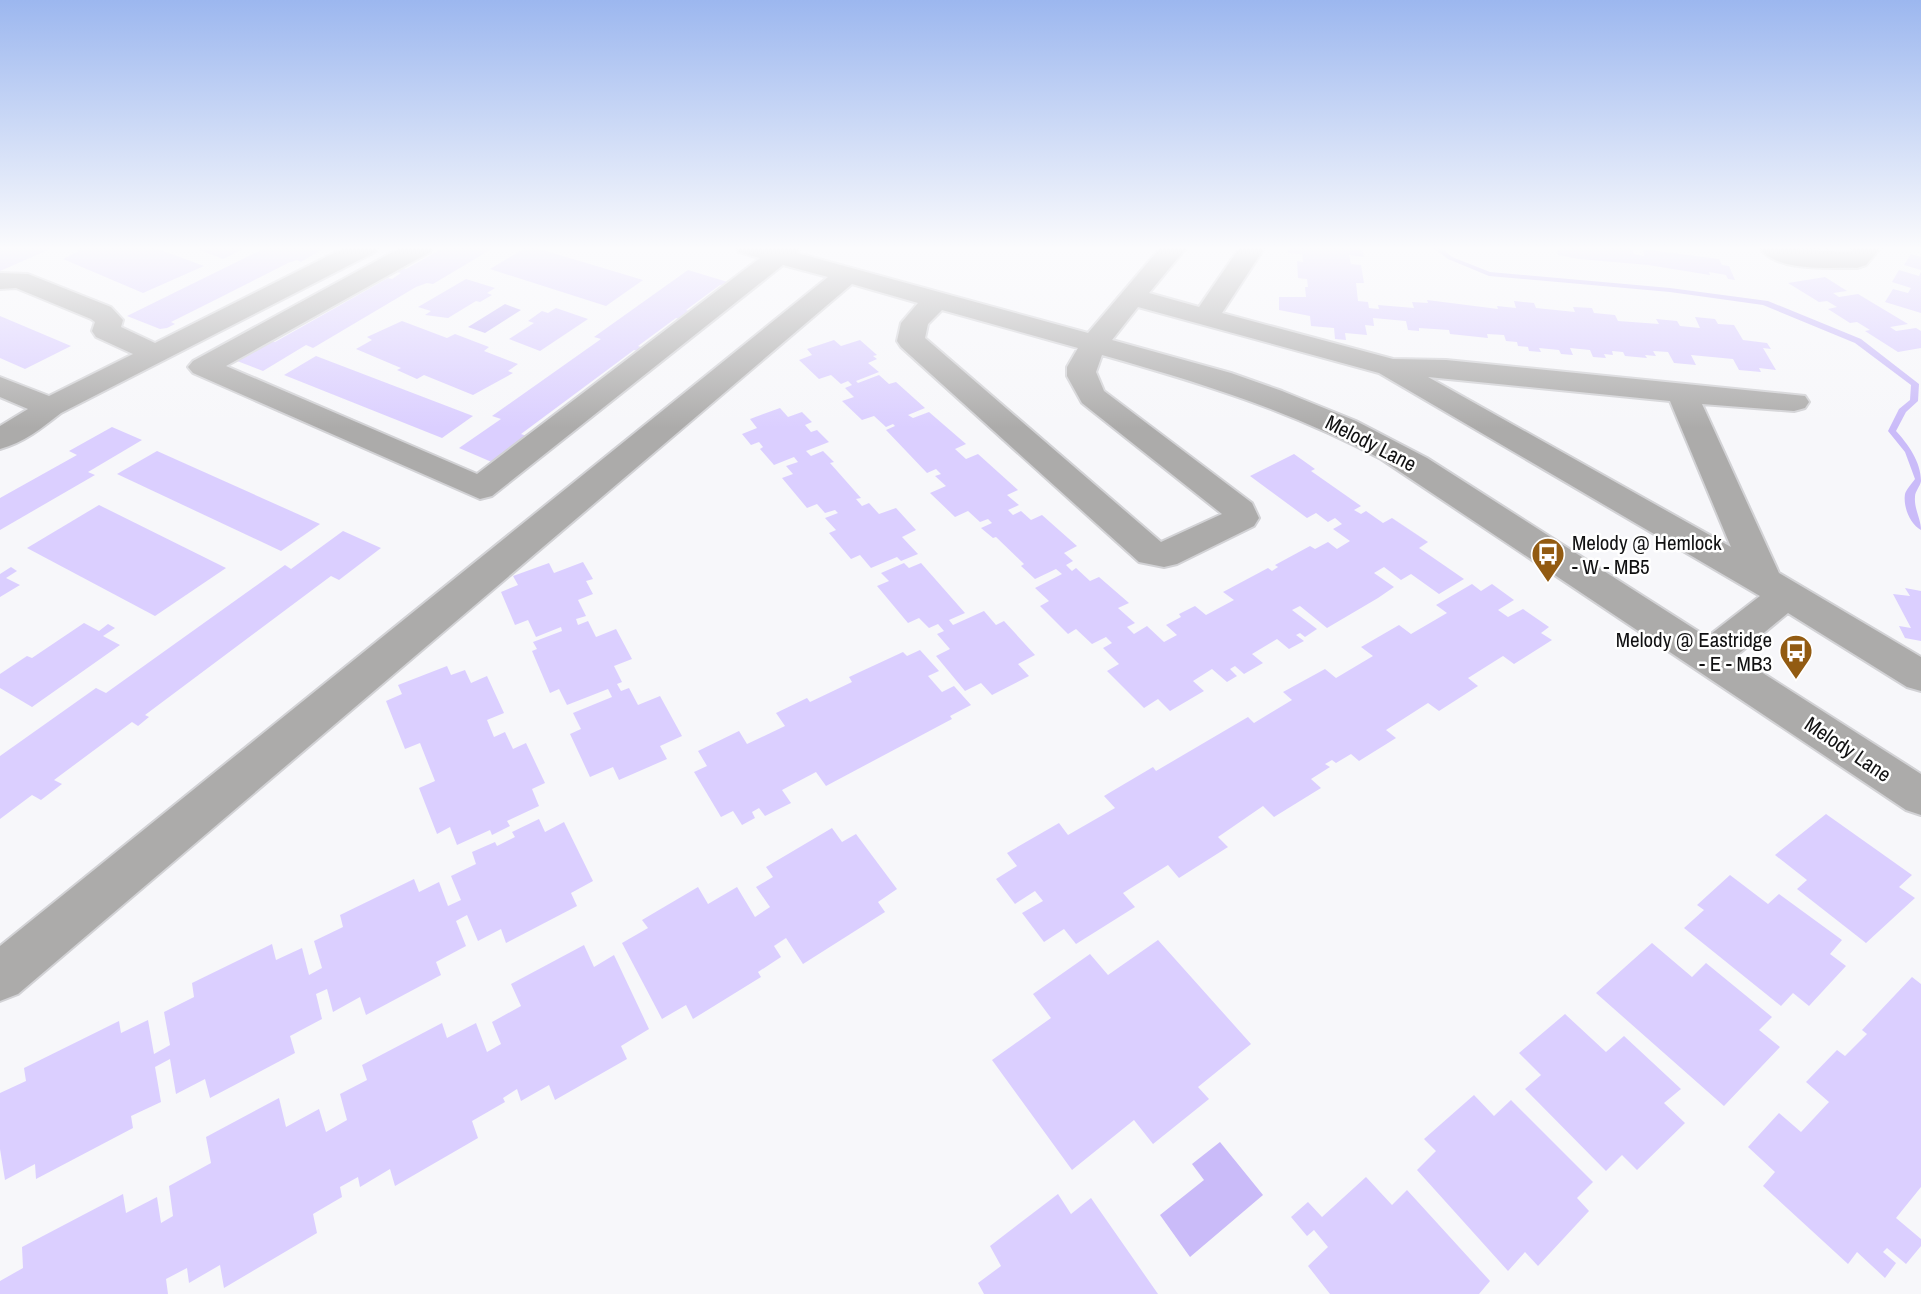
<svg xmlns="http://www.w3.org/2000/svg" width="1921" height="1294" viewBox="0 0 1921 1294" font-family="'Archivo Narrow',sans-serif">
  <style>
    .water { fill: #cabbf9 }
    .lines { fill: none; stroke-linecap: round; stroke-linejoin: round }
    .stream { fill: #cabbf9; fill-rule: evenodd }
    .building { fill: #dbcfff }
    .minor-casing { stroke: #d2d2d5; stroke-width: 4 }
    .minor { fill: #acabaa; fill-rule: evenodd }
    .labels { text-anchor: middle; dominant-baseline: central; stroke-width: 5; stroke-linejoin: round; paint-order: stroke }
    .street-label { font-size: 21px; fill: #111112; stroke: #fff }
    .poi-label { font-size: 21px; fill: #111112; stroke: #fff; text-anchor: start }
  </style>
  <rect width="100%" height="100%" fill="#f7f7fa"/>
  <!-- water -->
  <g class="water">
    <polygon points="505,304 521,310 485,333 468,327"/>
    <polygon points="1220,1142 1263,1195 1190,1257 1160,1215 1204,1180 1192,1164"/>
  </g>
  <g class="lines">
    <!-- stream -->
    <path class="stream" d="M1432 247H1440L1452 257 1490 272 1670 288 1768 301 1861 339 1919 384 1918 401 1906 412 1896 431C1908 444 1921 462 1921 481 1920 487 1915 491 1915 497 1914 509 1921 519 1921 530 1910 524 1903 507 1905 494 1906 490 1912 483 1915 479L1905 452 1888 431 1899 409 1910 400 1911 385 1855 343 1763 305 1670 292 1489 276 1448 259Z"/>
  </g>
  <!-- building -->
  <g class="building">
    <polygon points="3,247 55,247 0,271 0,249"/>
    <polygon points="82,247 153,247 204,266 143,293 63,259 79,251 76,250"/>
    <polygon points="192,247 248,247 223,259"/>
    <polygon points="267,247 326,247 301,262 297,260 288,263 221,297 171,322 175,324 167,328 160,329 127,316"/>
    <polygon points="445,247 495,247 433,284 427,283 416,287 313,348 306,345 263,371 232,359 268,340 275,342 388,278 392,279 401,273 396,272 402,268 406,269"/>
    <polygon points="527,247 533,247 643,280 606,306 490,269"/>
    <polygon points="1287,247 1362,248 1364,257 1349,255 1351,264 1361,265 1364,283 1356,283 1358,301 1368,302 1369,308 1379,309 1378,305 1414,308 1412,302 1428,303 1427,300 1498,309 1497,306 1516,308 1514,301 1534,303 1536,308 1575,312 1573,307 1592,308 1594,313 1615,315 1618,321 1659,324 1656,319 1677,321 1680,326 1700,328 1695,317 1715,319 1718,324 1734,325 1743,340 1767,343 1771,349 1763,348 1776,370 1759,368 1761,372 1739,370 1733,359 1691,355 1696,365 1674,363 1668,352 1653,351 1656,356 1645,355 1647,358 1625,356 1623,352 1612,351 1613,355 1604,354 1606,358 1593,357 1590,350 1570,348 1573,355 1561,354 1559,350 1539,348 1541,352 1529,351 1528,347 1518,346 1517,342 1506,341 1504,335 1487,334 1488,338 1450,334 1449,330 1419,328 1419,331 1408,330 1406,321 1373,318 1374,326 1365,325 1367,335 1345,333 1346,340 1335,339 1334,328 1311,326 1310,316 1279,310 1279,297 1306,297 1305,287 1308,287 1307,279 1298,278 1297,261 1303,262 1302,254 1288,253"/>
    <polygon points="1557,247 1627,247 1632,248 1634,254 1644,256 1643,249 1719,259 1722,265 1729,266 1735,280 1728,279 1726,275 1709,272 1710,275 1648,265 1579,259 1558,255"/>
    <polygon points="1911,254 1921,257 1921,270 1904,265"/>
    <polygon points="688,270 731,283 727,286 720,285 686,310 693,312 682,320 676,318 638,346 646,349 641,352 634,350 521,434 529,437 494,463 459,448 501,419 492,416 601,339 594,337"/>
    <polygon points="1899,270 1919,276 1921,272 1921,313 1885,302 1893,289 1908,293 1911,288 1892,282"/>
    <polygon points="1825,277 1847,291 1833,293 1839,297 1858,294 1908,324 1890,327 1896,331 1916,328 1921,331 1921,348 1898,352 1865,331 1870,330 1857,322 1850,323 1828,309 1837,307 1827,301 1819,302 1788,283"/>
    <polygon points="466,279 495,288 487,293 492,295 480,302 476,301 448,318 425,315 431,311 418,307"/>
    <polygon points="556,308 588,319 540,351 509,339 534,323 528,321 542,311 548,313"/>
    <polygon points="0,316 71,346 25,369 0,358"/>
    <polygon points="402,321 447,338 455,334 489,347 484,351 518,364 508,371 513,373 473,395 424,375 417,379 397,370 401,368 356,349 372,340 367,337"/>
    <polygon points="834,340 841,346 860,340 877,355 873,356 877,359 868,363 879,372 856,381 858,383 879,375 889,384 896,382 925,408 908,415 913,418 929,412 966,444 955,449 966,459 978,454 1018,490 1007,495 1019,505 1008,510 1013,515 1021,511 1031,520 1042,515 1077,546 1064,553 1073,561 1066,565 1072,571 1076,568 1090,581 1099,577 1129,603 1118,608 1135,623 1127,627 1134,634 1147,626 1164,642 1177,635 1166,625 1181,617 1179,614 1195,606 1206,615 1234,600 1223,592 1268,568 1272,571 1278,567 1275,565 1310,546 1315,549 1328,542 1337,549 1350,541 1333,529 1342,524 1335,518 1328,522 1316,513 1307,518 1250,476 1294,454 1315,469 1311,471 1361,506 1354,510 1361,514 1366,511 1383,523 1392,518 1428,542 1419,548 1464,579 1439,594 1411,574 1401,580 1384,567 1374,573 1394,587 1378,598 1327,628 1300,606 1292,610 1317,629 1305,637 1300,633 1296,635 1304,641 1289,649 1277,639 1252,654 1263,663 1244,674 1235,666 1230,669 1237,676 1227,682 1212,669 1193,681 1204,691 1170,711 1158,699 1144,708 1107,671 1119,664 1103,648 1112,643 1106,637 1092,644 1076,629 1068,634 1040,606 1049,601 1035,588 1062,574 1056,569 1035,579 1021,566 1024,564 996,537 993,538 981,528 992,523 988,519 980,522 968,511 955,517 930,493 946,486 935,476 941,474 936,469 927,473 886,430 895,426 893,424 886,427 874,416 862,420 842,401 854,397 845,388 852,385 848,381 841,384 831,375 819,379 799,360 812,355 807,349"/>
    <polygon points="316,356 473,416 442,438 284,375"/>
    <polygon points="780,408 788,417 802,412 812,422 805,425 811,432 817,430 829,442 806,451 811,456 823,451 834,462 830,463 861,498 856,499 862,506 869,503 879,514 896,508 916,530 902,537 918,554 901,561 897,557 871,568 860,555 851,559 829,533 836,530 825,518 838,513 835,510 825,513 817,504 807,508 782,478 793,474 786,466 798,462 794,457 774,465 760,449 763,447 759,442 751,445 742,434 757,428 750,419"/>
    <polygon points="112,427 142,440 88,472 95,475 0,530 0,498 77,455 69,451"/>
    <polygon points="157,451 320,524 281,551 117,474"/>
    <polygon points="99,505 226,568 155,616 27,548"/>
    <polygon points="343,531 381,548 339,580 331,576 145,715 149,717 138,726 132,722 54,780 62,784 41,800 32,795 0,819 0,756 96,688 106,693 285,565 291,569"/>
    <polygon points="583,562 593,579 586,581 593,594 578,600 586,616 576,619 578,625 588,621 596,637 616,629 632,659 614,666 622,682 617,684 621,691 629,688 638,705 660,696 682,736 660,746 667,759 619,780 613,767 590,777 570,734 581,729 573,713 612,697 608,689 567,705 559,689 550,693 532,651 537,649 533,642 562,631 561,627 536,637 528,620 515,625 501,592 518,585 513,576 549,563 554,573"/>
    <polygon points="904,563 909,568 921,563 965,613 949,620 953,625 984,611 996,625 1004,621 1035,655 1018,664 1029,676 992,695 981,683 965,691 936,656 950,649 937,634 944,631 938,624 929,628 919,618 908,623 877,586 889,581 881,573"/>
    <polygon points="11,567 17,571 6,578 20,585 0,597 0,574"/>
    <polygon points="1472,584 1481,591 1492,584 1514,600 1498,610 1508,617 1523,609 1549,627 1541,633 1552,640 1514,664 1503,656 1468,678 1478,686 1439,711 1428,703 1386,730 1396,738 1359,761 1351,754 1336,763 1332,760 1325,764 1330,767 1311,779 1321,788 1274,817 1263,806 1218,837 1228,847 1179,878 1168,865 1139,883 1123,893 1135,907 1076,944 1064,929 1044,942 1022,913 1043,901 1035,891 1015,904 996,879 1017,866 1007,853 1059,823 1068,835 1115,808 1104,796 1153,767 1156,771 1248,717 1254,723 1292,700 1283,692 1325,669 1336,678 1373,656 1361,647 1399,625 1411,634 1447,613 1436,605"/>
    <polygon points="1905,588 1921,591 1921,641 1905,638 1899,626 1911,628 1893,594 1910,596"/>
    <polygon points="84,623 99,631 108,624 115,628 103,636 120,645 32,707 0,688 0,674 27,656 32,658"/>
    <polygon points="920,650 939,671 928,676 942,692 954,686 971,705 950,716 952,719 826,786 816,772 782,790 791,803 765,816 759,808 752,812 755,818 742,825 733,811 721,817 694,772 707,766 698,751 739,731 747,744 785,726 776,713 807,698 810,702 852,682 849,677 903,652 907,656"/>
    <polygon points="447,666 451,675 465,670 471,683 487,676 504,713 487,720 494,737 505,732 513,749 526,743 545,783 532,789 539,806 507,821 510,826 492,835 490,830 457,845 450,827 437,834 419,788 435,781 420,743 405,749 386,701 402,694 398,685"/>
    <polygon points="1826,814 1912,875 1899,887 1915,898 1866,943 1797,889 1807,880 1775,855"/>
    <polygon points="539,819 545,832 564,822 593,881 571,893 577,906 506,943 501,929 478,941 467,915 456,921 466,946 436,962 441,975 366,1015 360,997 333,1012 327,989 316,994 322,1019 290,1036 295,1053 210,1098 205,1079 176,1094 170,1059 155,1067 161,1102 131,1116 133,1128 36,1179 35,1164 5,1180 0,1149 0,1093 26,1081 24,1068 119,1021 121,1033 148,1020 154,1054 170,1045 164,1012 194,997 192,983 272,944 276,960 302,948 309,975 322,968 314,941 343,927 340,915 414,879 419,892 439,882 448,906 461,900 451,876 476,864 472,852 495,842 497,846 515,837 512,832"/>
    <polygon points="832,828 842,842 856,834 897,889 878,902 885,912 803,964 786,938 774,946 781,957 758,972 761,977 693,1019 686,1005 662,1019 622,943 648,928 642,920 698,887 708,904 737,887 755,917 770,907 756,887 773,877 766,867"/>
    <polygon points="1730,875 1768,904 1779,894 1842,940 1830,954 1846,966 1809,1006 1793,993 1781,1006 1684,928 1704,910 1697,905"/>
    <polygon points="1158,940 1251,1044 1198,1087 1209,1099 1153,1144 1134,1120 1072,1170 992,1060 1051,1018 1033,994 1090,954 1108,975"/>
    <polygon points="1652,943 1692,977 1706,963 1772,1017 1759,1030 1780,1047 1724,1106 1596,993"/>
    <polygon points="584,945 594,967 614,955 649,1029 621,1046 627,1059 555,1100 549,1085 521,1101 517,1089 503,1098 505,1102 472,1121 478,1138 395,1186 390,1169 360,1187 358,1177 340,1187 342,1197 313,1214 317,1233 224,1288 220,1265 189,1283 187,1268 166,1279 168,1294 0,1294 0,1281 23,1268 22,1247 123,1194 126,1213 157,1197 161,1223 173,1216 169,1186 211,1163 206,1137 279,1098 286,1127 319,1109 326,1132 347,1120 340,1094 367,1080 362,1065 442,1023 447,1038 476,1023 487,1052 501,1044 492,1022 521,1006 511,984"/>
    <polygon points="1912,977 1921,984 1921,1187 1896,1218 1921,1239 1921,1246 1906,1264 1887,1248 1883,1252 1896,1263 1885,1278 1857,1252 1848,1264 1763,1186 1775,1172 1748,1147 1779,1113 1801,1132 1829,1102 1806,1082 1837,1050 1845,1056 1867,1034 1862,1030"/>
    <polygon points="1565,1014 1606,1052 1624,1036 1681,1089 1664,1103 1685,1123 1637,1170 1622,1155 1606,1171 1525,1089 1541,1075 1519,1053"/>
    <polygon points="1474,1095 1494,1116 1511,1100 1593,1182 1577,1198 1589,1211 1538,1266 1525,1252 1508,1271 1417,1170 1436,1151 1424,1139"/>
    <polygon points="1366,1177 1392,1205 1407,1190 1490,1281 1479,1294 1330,1294 1308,1266 1328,1247 1314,1230 1307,1236 1291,1217 1308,1202 1322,1217"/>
    <polygon points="1058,1194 1071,1214 1091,1198 1158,1294 984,1294 978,1283 1001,1266 990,1246"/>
  </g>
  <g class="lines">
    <defs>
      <g id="minor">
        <path d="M346 247H378L375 252 61 413C42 428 23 443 0 449V426L28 409 0 397V377L49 396 133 354 96 337 92 331 95 322 91 319 16 288 0 289V273L28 274 111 307 123 320 121 327 155 343Z"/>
        <path d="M402 247H433L430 252 226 366 477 474 760 258 739 252 736 247H800L797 253 1088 333 1161 247H1187L1149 293 1199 307 1240 247H1265L1222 313 1393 359 1446 360 1805 396 1809 402 1805 408 1794 411 1702 404 1779 573 1921 657V691L1907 687 1788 613 1736 656 1921 774V815L1906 810 1381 459C1289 410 1201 383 1102 355L1096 372 1104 391 1252 503 1259 518 1254 526 1177 564 1164 567 1139 562 901 347 897 341 901 323 918 303 852 284 18 994 0 1001V946L828 277 783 265 492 496 480 499 193 373 188 367 193 361ZM1138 307 1379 373 1760 596 1707 637 1427 458 1356 421 1282 391 1231 373 1112 340ZM942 310 1078 348 1067 367V376L1082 403 1222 514 1161 542 925 338 928 324ZM1428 377 1670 401 1731 547Z"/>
        <path d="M1759 247 1850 252 1855 247H1881L1866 265 1857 268C1830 267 1776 273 1759 247Z"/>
      </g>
    </defs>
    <!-- minor casing -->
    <use href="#minor" class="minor-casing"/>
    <!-- minor -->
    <use href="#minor" class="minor"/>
  </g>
  <!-- sky -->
  <linearGradient id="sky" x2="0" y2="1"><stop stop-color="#9cb7ef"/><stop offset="0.58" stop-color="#fbfbfd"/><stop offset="1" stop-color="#fbfbfd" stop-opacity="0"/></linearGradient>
  <rect width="1921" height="428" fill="url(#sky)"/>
  <!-- icons -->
  <defs>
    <symbol id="bus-pin" viewBox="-11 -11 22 30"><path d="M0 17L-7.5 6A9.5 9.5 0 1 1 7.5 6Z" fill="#925b12" stroke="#fff"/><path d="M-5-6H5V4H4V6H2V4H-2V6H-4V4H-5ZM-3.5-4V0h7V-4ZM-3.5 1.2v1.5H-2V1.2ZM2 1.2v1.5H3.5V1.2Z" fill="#fff"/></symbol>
  </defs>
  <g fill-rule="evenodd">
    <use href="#bus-pin" x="1529" y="535" width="38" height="52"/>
    <use href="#bus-pin" x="1777" y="632" width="38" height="52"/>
  </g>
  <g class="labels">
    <!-- street labels -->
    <g class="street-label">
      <text transform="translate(1371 443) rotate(27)">Melody Lane</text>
      <text transform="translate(1848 749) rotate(34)">Melody Lane</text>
    </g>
    <!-- poi labels -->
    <g class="poi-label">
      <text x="1572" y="542">Melody @ Hemlock<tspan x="1572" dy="24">- W - MB5</tspan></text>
      <text x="1772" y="639" text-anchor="end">Melody @ Eastridge<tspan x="1772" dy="24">- E - MB3</tspan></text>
    </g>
  </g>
</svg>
